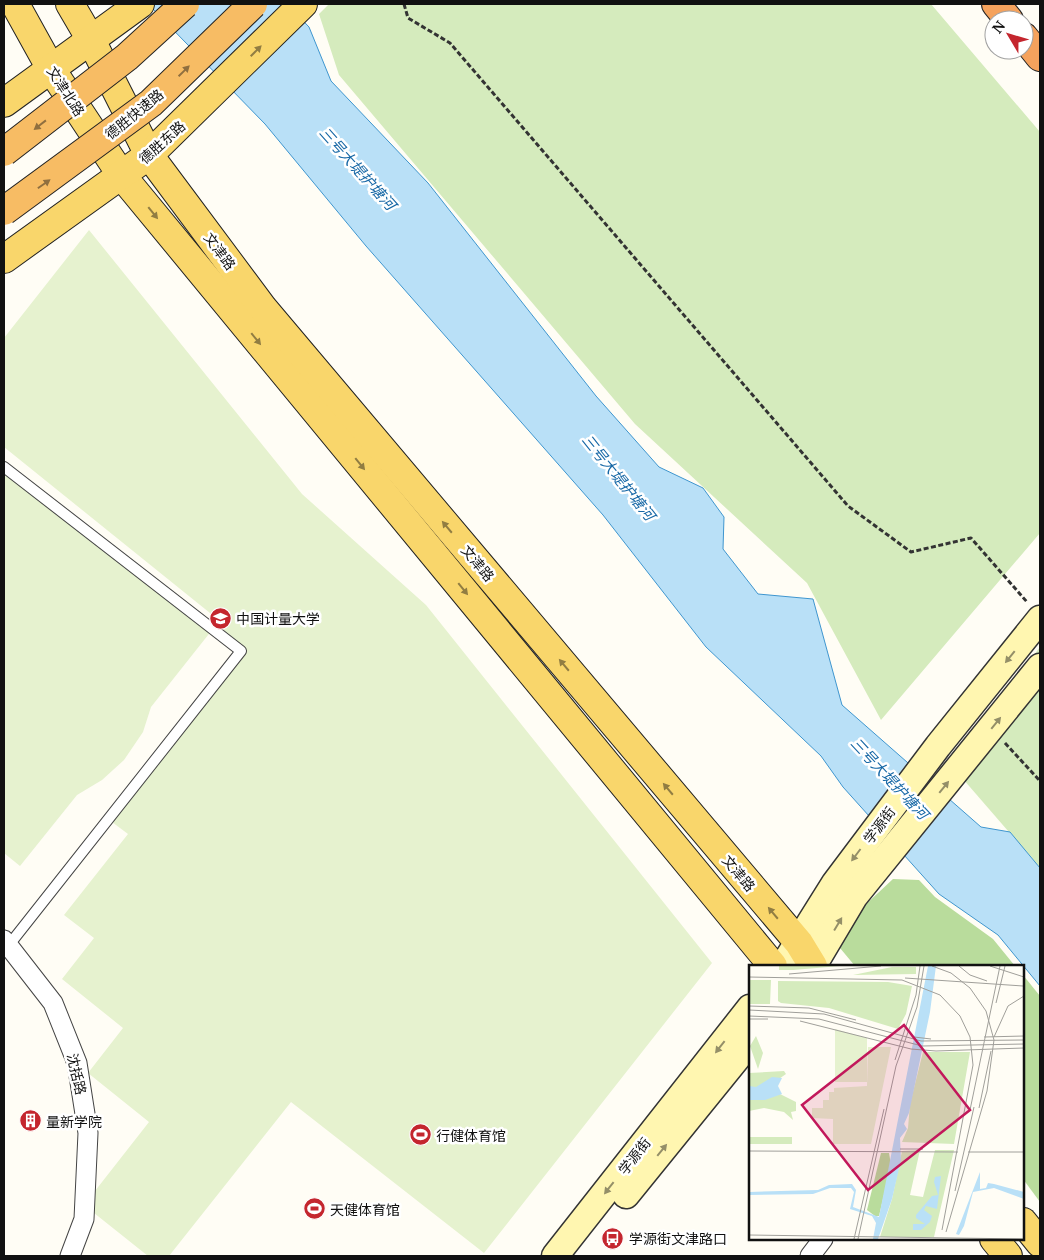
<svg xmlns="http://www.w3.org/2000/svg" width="1044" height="1260" viewBox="0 0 1044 1260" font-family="'Noto Serif','Noto Sans SC',serif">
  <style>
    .green { fill: #d5ebbd }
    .forest { fill: #b9dc9c }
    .pitch { fill: #e6f2cf }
    .water { fill: #b9e0f7; stroke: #3f96cf }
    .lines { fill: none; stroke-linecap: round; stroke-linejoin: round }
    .service-casing { stroke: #444; stroke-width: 12 }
    .minor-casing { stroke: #444; stroke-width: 21 }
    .secondary-casing { stroke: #333; stroke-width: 29 }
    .primary-casing { stroke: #222; stroke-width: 30 }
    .motorway-casing { stroke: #222; stroke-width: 30 }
    .path { stroke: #333; stroke-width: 3; stroke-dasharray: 5 2.5; stroke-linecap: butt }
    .service { stroke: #fff; stroke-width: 10 }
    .minor { stroke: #fff; stroke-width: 19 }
    .secondary { stroke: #fff6b0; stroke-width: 26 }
    .primary { stroke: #f9d66b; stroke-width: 28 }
    .motorway { stroke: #f5a25d; stroke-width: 28 }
    .trunk-bridge-casing { stroke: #222; stroke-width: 30; stroke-linecap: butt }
    .trunk-bridge { stroke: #f7bc64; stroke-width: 28 }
    .oneway { fill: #917d42 }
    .oneway2 { fill: #906f3f }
    .oneway3 { fill: #948f68 }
    .labels { text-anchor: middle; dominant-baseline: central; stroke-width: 5; stroke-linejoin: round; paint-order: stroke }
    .street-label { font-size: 14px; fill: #111; stroke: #fff }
    .poi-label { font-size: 14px; fill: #111; stroke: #fff; text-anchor: start }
    .water-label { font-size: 15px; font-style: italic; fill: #1768a6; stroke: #fff }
    .inset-road { fill: none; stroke: #a09f9a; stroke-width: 1 }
    .view { fill: #c2185b; fill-opacity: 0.15; stroke: #c2185b; stroke-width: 2.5 }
    .inset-edge { fill: none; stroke: #111; stroke-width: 2.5 }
  </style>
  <rect width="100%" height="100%" fill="#fffdf5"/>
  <!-- green -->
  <g class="green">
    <polygon points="329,4 931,4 1040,132 1040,533 881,720 807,583 635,424 339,75 319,14"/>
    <polygon points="1040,647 1040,868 950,764"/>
  </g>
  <!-- forest -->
  <g class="forest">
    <polygon points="893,879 919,880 935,897 993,939 1015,966 855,966 835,942 863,907"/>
    <polygon points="1023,975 1040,996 1040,1202 1023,1179"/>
  </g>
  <!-- pitch -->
  <g class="pitch">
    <polygon points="89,230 302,494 426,605 712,963 484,1253 291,1102 169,1256 148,1256 84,1205 149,1122 88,1073 123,1028 62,979 94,938 64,915 128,834 108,819 241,651 210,613 4,447 4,338"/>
    <polygon points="4,466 212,630 151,707 143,732 124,760 102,780 77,795 20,866 4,853"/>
  </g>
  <!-- water -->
  <polygon class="water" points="148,4 287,4 309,27 331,81 428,183 596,396 659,467 703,488 724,517 723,549 758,594 813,599 842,705 981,827 1010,832 1040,868 1040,986 998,935 939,894 843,787 821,756 706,647 603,515 366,246 265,124"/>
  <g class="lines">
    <defs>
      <polyline id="service" points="4,467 241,651 9,945"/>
      <g id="minor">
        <polyline points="4,940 53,1003 77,1063 88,1133 84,1219 70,1256"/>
        <polyline points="810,1256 823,1239"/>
      </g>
      <g id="secondary">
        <polyline points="783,966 835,883 938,746 1040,619"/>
        <polyline points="813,966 854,897 1040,667"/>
        <polyline points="626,1195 750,1042"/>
        <polyline points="555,1256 750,1008"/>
      </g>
      <g id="primary">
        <polyline points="15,4 51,69 122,176 773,966"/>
        <polyline points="70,4 91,40 149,155 263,308 799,943 813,966"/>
        <polyline points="4,103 140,4"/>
        <polyline points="4,259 149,155 303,4"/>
        <polyline points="1023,1222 1040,1243"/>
        <polyline points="994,1239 1008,1256"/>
      </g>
      <g id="motorway">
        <polyline points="996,4 1009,20"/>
        <polyline points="1024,37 1040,57"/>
      </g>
    </defs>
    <!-- service casing -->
    <use href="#service" class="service-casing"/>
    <!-- minor casing -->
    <use href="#minor" class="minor-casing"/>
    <!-- secondary casing -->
    <use href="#secondary" class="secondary-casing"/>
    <!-- primary casing -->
    <use href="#primary" class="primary-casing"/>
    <!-- motorway casing -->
    <use href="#motorway" class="motorway-casing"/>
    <!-- path -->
    <g class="path">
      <polyline points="404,4 408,18 450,43 848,506 911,552 971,538 1027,602"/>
      <polyline points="1005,743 1040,781"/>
    </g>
    <!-- service -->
    <use href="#service" class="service"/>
    <!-- minor -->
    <use href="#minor" class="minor"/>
    <!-- secondary -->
    <use href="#secondary" class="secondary"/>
    <!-- primary -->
    <use href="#primary" class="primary"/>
    <!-- motorway -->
    <use href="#motorway" class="motorway"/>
    <defs>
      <g id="trunk-bridge">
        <polyline points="4,152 127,57 185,4"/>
        <polyline points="4,211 151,103 253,4"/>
      </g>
    </defs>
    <!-- trunk-bridge casing -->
    <use href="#trunk-bridge" class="trunk-bridge-casing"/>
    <!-- trunk-bridge -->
    <use href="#trunk-bridge" class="trunk-bridge"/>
  </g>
  <!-- one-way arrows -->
  <defs><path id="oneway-solid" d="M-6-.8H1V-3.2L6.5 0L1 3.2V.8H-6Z" transform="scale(1.25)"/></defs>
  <g class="oneway">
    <use href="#oneway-solid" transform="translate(256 51) rotate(-45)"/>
    <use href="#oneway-solid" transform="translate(153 213) rotate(51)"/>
    <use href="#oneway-solid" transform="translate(256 339) rotate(51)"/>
    <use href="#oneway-solid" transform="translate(360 464) rotate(51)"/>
    <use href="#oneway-solid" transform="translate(447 527) rotate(-130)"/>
    <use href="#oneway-solid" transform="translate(463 589) rotate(51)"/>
    <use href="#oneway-solid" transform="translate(564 665) rotate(-130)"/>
    <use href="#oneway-solid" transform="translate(668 789) rotate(-130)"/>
    <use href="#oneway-solid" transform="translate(773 913) rotate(-130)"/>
  </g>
  <g class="oneway2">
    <use href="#oneway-solid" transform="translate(184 71) rotate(-44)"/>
    <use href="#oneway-solid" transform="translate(40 125) rotate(142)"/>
    <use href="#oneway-solid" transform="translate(44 184) rotate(-35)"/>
  </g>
  <g class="oneway3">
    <use href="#oneway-solid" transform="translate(1010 657) rotate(129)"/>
    <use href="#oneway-solid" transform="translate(996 723) rotate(-51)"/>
    <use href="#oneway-solid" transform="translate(944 787) rotate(-51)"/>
    <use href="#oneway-solid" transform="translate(856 855) rotate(127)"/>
    <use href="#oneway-solid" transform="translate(838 924) rotate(-59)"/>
    <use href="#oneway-solid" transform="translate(720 1047) rotate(128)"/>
    <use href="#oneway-solid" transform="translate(662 1150) rotate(-51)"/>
    <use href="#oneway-solid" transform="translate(609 1188) rotate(128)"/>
  </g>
  <!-- icons -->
  <defs>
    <symbol id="university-disc" viewBox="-11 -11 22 22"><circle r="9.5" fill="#c4262e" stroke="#fff"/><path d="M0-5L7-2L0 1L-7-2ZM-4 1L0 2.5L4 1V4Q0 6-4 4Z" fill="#fff"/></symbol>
    <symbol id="building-disc" viewBox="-11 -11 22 22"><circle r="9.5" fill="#c4262e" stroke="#fff"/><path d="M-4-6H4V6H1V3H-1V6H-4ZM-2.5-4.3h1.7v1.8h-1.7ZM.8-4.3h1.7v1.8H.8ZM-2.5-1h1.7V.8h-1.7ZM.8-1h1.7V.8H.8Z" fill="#fff"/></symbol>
    <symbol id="stadium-disc" viewBox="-11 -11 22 22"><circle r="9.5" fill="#c4262e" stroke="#fff"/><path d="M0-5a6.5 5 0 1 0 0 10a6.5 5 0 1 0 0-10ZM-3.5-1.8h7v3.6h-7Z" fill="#fff"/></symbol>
    <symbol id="bus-disc" viewBox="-11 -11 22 22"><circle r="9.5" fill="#c4262e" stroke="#fff"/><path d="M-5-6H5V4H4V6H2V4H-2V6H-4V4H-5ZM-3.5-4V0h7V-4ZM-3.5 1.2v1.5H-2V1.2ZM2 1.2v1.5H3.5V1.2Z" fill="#fff"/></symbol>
  </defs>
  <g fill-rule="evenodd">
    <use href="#university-disc" x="208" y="606" width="25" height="25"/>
    <use href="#building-disc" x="18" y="1108" width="25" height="25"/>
    <use href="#stadium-disc" x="408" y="1122" width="25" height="25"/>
    <use href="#stadium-disc" x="302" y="1196" width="25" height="25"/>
    <use href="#bus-disc" x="600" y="1226" width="25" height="25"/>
  </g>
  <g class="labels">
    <!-- street labels -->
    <g class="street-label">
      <text transform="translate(66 91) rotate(57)">文津北路</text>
      <text transform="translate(134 114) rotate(-39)">德胜快速路</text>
      <text transform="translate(162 142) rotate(-42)">德胜东路</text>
      <text transform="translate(220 251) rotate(53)">文津路</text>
      <text transform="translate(478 563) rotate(50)">文津路</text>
      <text transform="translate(879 825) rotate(-53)">学源街</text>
      <text transform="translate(739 873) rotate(50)">文津路</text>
      <text transform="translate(77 1074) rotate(77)">沈括路</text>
      <text transform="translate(634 1156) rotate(-52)">学源街</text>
    </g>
    <!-- poi labels -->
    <g class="poi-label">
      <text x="236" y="618">中国计量大学</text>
      <text x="46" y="1121">量新学院</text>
      <text x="436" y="1135">行健体育馆</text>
      <text x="330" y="1209">天健体育馆</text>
      <text x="629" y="1238">学源街文津路口</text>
    </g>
    <!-- water labels -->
    <g class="water-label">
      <text transform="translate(358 168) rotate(48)">三号大堤护塘河</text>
      <text transform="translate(619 477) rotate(51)">三号大堤护塘河</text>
      <text transform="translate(890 778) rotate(47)">三号大堤护塘河</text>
    </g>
  </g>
  <!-- overview -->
  <g transform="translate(749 965)">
    <rect width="275" height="275" fill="#fffdf5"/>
    <path d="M30 1H91L44 5H30ZM143 2H167V9L104 10ZM0 15H22L21 39H0ZM29 16 139 17 163 21 157 49 149 64 80 43 32 38 29 36ZM7 71 14 88 9 104 1 81ZM174 87H221L205 179 153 177 159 163 161 139ZM35 106 37 109 27 116V127L47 137V146L42 147 44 155 35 147 15 143 0 146V108ZM0 172H43V179H0ZM171 185 161 230 174 232 186 185H205L185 272H131L143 234 153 186Z" fill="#d5ebbd"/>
    <path d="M132 188H140L142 200 130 251H126L118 245Z" fill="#b9dc9c"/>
    <path d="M86 64 118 73V117H86ZM119 82H142L122 179H84V154L63 153V143H74V135H80V127H85V123L118 121Z" fill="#e6f2cf"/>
    <path d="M179 1H187L181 47 160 148 155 159 158 164 151 173 152 195 143 234 129 274H124L127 258 123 251 101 244 105 227 102 223H81L64 229 0 230V227L69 225 80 220 103 219 107 225 104 242 130 252ZM23 112 33 113 29 121 33 129 16 135H0V121L7 122ZM231 207V224L237 223 239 218 245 219 275 227V234L245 223 224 227 215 261 210 270 207 269ZM192 211 188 244 177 241 175 245 183 251 181 257 172 265H164V259H176L167 253V250L183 231 189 230 185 217 186 212Z" fill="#b9e0f7"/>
    <path class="inset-road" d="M183 1 202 8 221 23 237 46 245 75 238 126 197 267M210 1 221 10 238 16M241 1 275 12M40 9 132 1M0 12 153 15 191 30 211 51 221 72 224 100 193 265M156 13 274 21M247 38 256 1M0 41 60 43 107 55M0 45 75 49 172 76 275 75M0 51 70 54 173 81 275 79M0 54H19M51 56 162 84 187 86 275 83M165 72 182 74M235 72 275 71M245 72 259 41 275 31M146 95 167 30 171 1M230 143 242 86M221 145 251 1M151 184H174M0 186 209 187M219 187H275M206 226 225 142M0 270 275 274M105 274 135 144M109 274 147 101 168 42 175 1"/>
    <path class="view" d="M155 60 221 145 119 225 53 140Z"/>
    <rect width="275" height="275" class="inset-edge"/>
  </g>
  <!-- border -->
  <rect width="1044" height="1260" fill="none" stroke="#111111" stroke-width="10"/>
  <!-- north arrow -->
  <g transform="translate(1009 35) rotate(308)"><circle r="24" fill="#ffffff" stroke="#a0a0a0"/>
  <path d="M0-4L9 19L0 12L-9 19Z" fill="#c4262e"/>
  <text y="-8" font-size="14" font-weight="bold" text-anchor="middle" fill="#111111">N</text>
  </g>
</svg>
